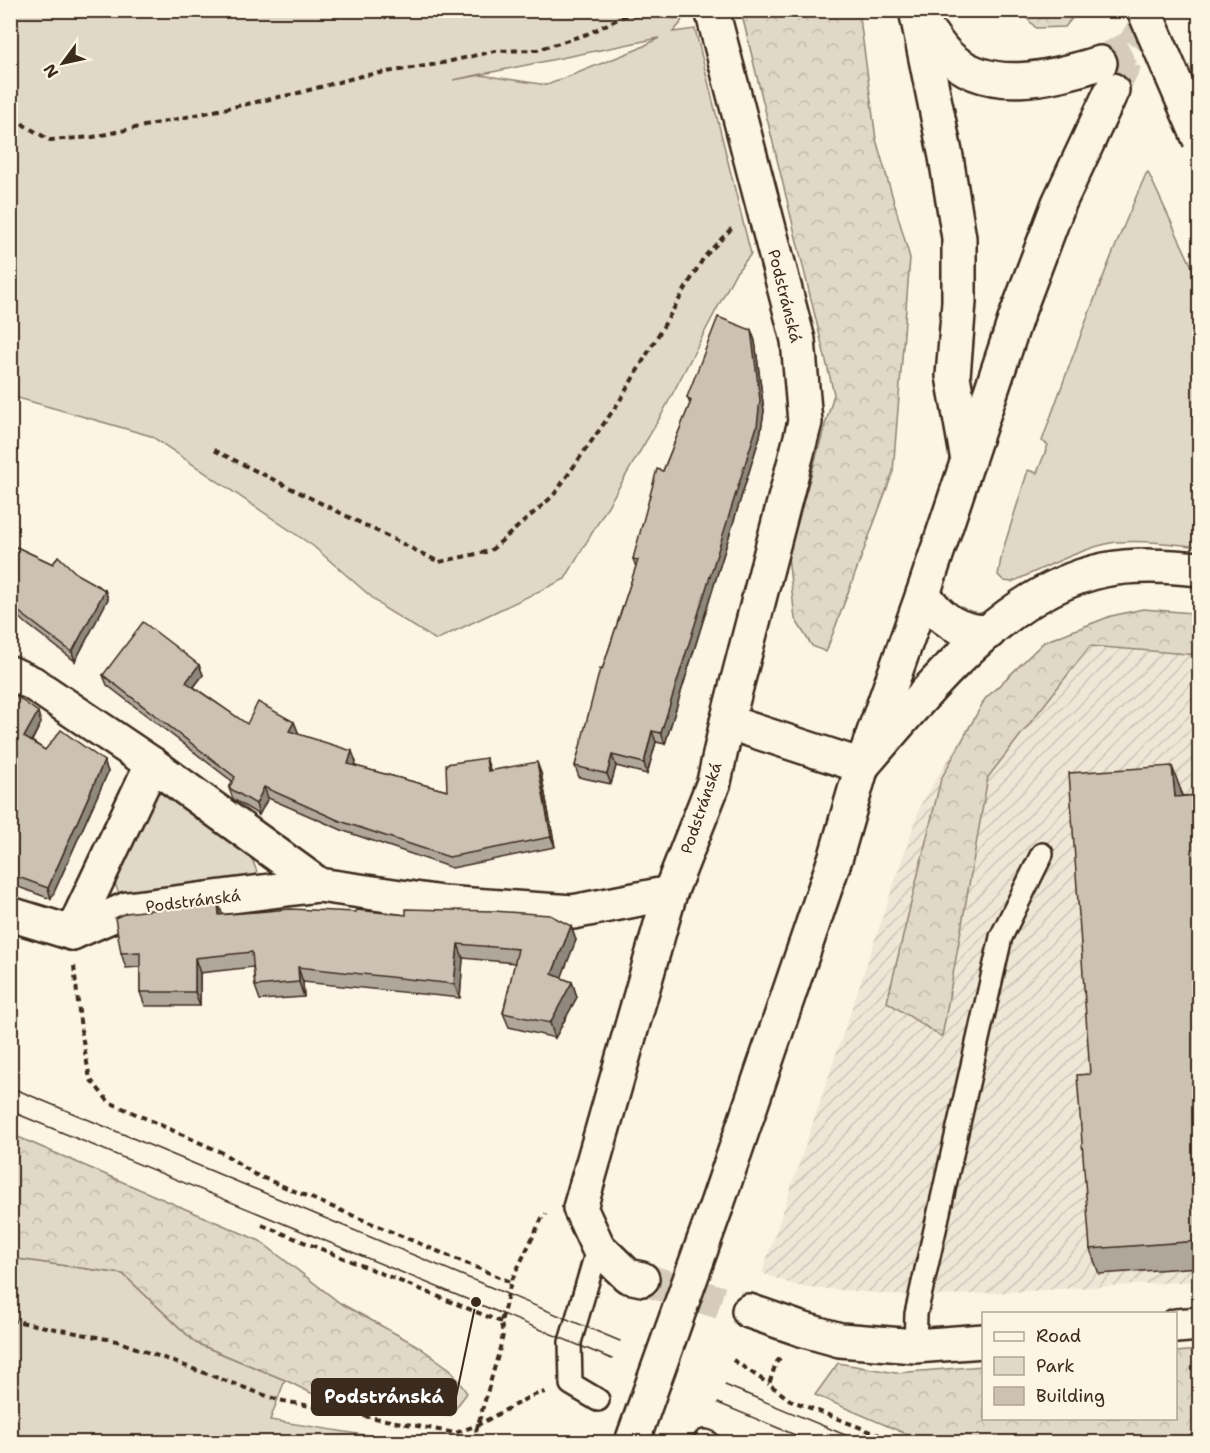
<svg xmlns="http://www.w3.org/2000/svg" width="1210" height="1453" viewBox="0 0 1210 1453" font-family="'Shantell Sans',sans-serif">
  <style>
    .industrial { fill: url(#industrial-furrows) }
    .green { fill: #e0d8c8; stroke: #8e8173; stroke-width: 1.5; fill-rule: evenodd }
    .forest { fill: url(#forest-crowns); stroke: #8e8173; stroke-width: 1.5 }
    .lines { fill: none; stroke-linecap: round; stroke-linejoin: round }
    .minor-tunnel { stroke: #d5ccbd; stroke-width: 33; stroke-dasharray: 33 16; stroke-linecap: butt }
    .secondary-tunnel { stroke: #d5ccbd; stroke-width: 33; stroke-dasharray: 33 16; stroke-linecap: butt }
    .trunk-tunnel { stroke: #d5ccbd; stroke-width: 33; stroke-dasharray: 33 16; stroke-linecap: butt }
    .service-casing { stroke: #3b2a1e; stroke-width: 26 }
    .minor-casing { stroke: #3b2a1e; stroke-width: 38 }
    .secondary-casing { stroke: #3b2a1e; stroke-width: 38 }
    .trunk-casing { stroke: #3b2a1e; stroke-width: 38 }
    .path { stroke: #3b2a1e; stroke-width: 4; stroke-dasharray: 6 4.5; stroke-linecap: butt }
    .service { stroke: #fcf5e5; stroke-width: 21 }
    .minor { stroke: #fcf5e5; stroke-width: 33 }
    .secondary { stroke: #fcf5e5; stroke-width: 33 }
    .trunk { stroke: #fcf5e5; stroke-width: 33 }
    .tram { stroke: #3b2a1e; stroke-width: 1.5 }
    .secondary-bridge-casing { stroke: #3b2a1e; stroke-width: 38; stroke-linecap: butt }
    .trunk-bridge-casing { stroke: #3b2a1e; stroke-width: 38; stroke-linecap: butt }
    .secondary-bridge { stroke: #fcf5e5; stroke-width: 33 }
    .trunk-bridge { stroke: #fcf5e5; stroke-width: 33 }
    .wall { fill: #afa79a; stroke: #3b2a1e; stroke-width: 1.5 }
    .shaded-wall { fill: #8f887d; stroke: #3b2a1e; stroke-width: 1.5 }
    .building { fill: #ccc2b3; stroke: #3b2a1e; stroke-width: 1.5 }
    .labels { text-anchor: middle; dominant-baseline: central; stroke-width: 4.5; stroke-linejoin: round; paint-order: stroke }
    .street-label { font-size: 16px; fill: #3b2a1e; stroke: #fcf5e5 }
    .leader { fill: none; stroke: #3b2a1e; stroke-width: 2 }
    .callout-dot { fill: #3b2a1e; stroke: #fcf5e5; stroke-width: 2 }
    .callout { fill: #3b2a1e; stroke: #3b2a1e; stroke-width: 2 }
    .callout-label { font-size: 18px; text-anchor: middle; font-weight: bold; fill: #fff }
  </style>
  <defs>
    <pattern id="industrial-furrows" width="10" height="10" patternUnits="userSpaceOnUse" patternTransform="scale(1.5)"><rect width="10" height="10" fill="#eee6d6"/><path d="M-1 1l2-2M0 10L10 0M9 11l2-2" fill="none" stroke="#cdc5b7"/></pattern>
    <pattern id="forest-crowns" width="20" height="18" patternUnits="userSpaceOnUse" patternTransform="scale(1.5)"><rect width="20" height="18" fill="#e0d8c8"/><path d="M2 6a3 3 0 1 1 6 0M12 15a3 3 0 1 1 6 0" fill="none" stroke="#c1baab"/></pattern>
  </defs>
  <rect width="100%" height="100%" fill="#fcf5e5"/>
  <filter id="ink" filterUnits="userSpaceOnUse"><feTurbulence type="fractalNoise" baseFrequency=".0167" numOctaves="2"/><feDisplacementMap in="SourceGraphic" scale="12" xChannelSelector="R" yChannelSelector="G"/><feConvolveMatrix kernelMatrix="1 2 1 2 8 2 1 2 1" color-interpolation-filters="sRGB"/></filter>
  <g filter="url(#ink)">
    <!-- industrial -->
    <polygon class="industrial" points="1143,609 1193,613 1199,615 1199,1281 920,1297 797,1286 762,1273 921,804 985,699 1044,642 1111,616"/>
    <!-- green -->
    <g class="green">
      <path d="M10 11H685L680 24 673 32 695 29 751 254 735 274 662 414 565 579 436 640 384 608 313 546 151 436 11 396ZM659 38 638 49 547 85 481 75 453 80Z"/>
      <path d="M1148 172 1199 282V547C1172 543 1144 540 1116 542 1086 546 1040 570 1012 582L1004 581 998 575 1002 553 1028 470 1037 473 1048 445 1042 441C1074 351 1107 262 1146 174Z"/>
      <polygon points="152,793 168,794 252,859 257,872 250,878 120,896 113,879"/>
      <polygon points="11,1258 123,1274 196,1343 285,1380 270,1420 408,1442 11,1442"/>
    </g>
    <!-- forest -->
    <g class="forest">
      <polygon points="741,11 859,11 876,139 910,258 893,472 826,652 812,646 795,619 788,556 834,394"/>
      <polygon points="1078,11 1065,27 1036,28 1020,11"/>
      <polygon points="1143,609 1193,613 1199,615 1199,655 1090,646 988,777 942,1037 887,1002 941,779 985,699 1044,642 1111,616"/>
      <polygon points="11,1134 260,1241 340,1303 416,1345 450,1369 467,1393 450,1416 411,1413 319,1397 285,1380 196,1343 123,1274 11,1258"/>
      <polygon points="1199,1350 1199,1442 925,1442 815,1395 838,1363 896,1373 983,1366 984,1418 1176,1418 1176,1352"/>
    </g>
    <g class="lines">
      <!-- minor-tunnel -->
      <polyline class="minor-tunnel" points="642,1279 749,1311"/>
      <!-- secondary-tunnel -->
      <polyline class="secondary-tunnel" points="1112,90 1133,46 1154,10"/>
      <!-- trunk-tunnel -->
      <polyline class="trunk-tunnel" points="1100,63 1133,46"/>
      <defs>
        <g id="service">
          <polyline points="598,1247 570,1342 571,1384 598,1400"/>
          <polyline points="915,1346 916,1314 1001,937 1042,854"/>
          <polyline points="705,1441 708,1442"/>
        </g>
        <g id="minor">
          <polyline points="10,673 32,683 152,764 319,885 442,903 573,912 670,893"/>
          <polyline points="727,722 862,766"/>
          <polyline points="10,914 72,933 127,909 319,885"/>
          <polyline points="72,933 152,764"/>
          <polyline points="642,1279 628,1276 598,1247 580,1208 670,893 714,782 727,722 805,422 798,340 712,10"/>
          <polyline points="749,1311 801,1329 840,1340 915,1346 984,1341"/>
          <polyline points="1176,1326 1200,1324"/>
        </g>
        <polyline id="secondary" points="716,1207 836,856 862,766 923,594 1016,317 1059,203 1112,90"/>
        <g id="trunk">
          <polyline points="916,10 946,157 959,238 959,302 953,376 968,461"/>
          <path d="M920 19C928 30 936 43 945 53 986 96 1051 78 1100 63"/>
          <path d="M923 594C941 619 957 632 989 632"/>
          <path d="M862 766C926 693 1003 591 1104 570 1135 564 1168 566 1200 569"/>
        </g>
      </defs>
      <!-- service casing -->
      <use href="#service" class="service-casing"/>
      <!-- minor casing -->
      <use href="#minor" class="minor-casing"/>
      <!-- secondary casing -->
      <use href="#secondary" class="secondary-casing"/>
      <!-- trunk casing -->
      <use href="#trunk" class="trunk-casing"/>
      <!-- path -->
      <g class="path">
        <polyline points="10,106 14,113 24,125 50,140 93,137 298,93 361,76 438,64 495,51 537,50 587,34 624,16 651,14 677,17"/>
        <polyline points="214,450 439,562 490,551 553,496 619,402 704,257 733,227"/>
        <polyline points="74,966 81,1030 90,1079 109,1102 223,1153 254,1174 511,1282"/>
        <polyline points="262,1225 501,1322"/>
        <polyline points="10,1320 117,1341 278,1400 455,1433 478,1425 531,1396 545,1392"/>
        <polyline points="780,1358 776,1363 769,1384 790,1400 897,1442"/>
        <polyline points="733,1360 769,1384"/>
        <polyline points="473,1442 499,1352 503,1335 501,1322 511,1282 542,1218 546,1214"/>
      </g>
      <!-- service -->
      <use href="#service" class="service"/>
      <!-- minor -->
      <use href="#minor" class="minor"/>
      <!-- secondary -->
      <use href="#secondary" class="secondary"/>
      <!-- trunk -->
      <use href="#trunk" class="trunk"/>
      <!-- tram -->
      <g class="tram">
        <polyline points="10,1087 620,1341"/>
        <polyline points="10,1111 612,1359"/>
        <polyline points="725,1385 862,1442"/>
        <polyline points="718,1403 812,1442"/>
      </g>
      <defs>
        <polyline id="secondary-bridge" points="632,1442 716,1207"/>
        <polyline id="trunk-bridge" points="1144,10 1200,140"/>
      </defs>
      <!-- secondary-bridge casing -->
      <use href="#secondary-bridge" class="secondary-bridge-casing"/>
      <!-- trunk-bridge casing -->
      <use href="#trunk-bridge" class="trunk-bridge-casing"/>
      <!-- secondary-bridge -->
      <use href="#secondary-bridge" class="secondary-bridge"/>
      <!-- trunk-bridge -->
      <use href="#trunk-bridge" class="trunk-bridge"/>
    </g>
    <!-- wall -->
    <g class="wall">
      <polygon points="751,330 755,341 764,411 760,436 665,744 656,742 647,774 616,766 611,784 579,777 575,766 602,670 636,567 633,559 663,471 690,404 687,397"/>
      <polygon points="10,544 53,564 78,575 105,590 108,599 75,661 10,611"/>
      <polygon points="199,665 203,675 194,687 247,724 294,722 298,732 297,734 356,762 355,766 447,791 486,758 490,771 541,773 555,847 452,868 344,831 268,798 259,815 233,799 229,788 233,782 107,685 103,675"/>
      <polygon points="10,692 41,723 32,741 45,750 104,761 108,772 51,899 10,884"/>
      <polygon points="1181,791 1182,796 1200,795 1200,1267 1099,1274 1090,1249 1090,1074"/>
      <polygon points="218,902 222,915 576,940 561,978 572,982 577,997 555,1038 509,1027 503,1013 515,963 463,958 460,998 303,982 304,997 260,1000 255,986 253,967 200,973 200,1006 145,1006 140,992 140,967 126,968 121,953"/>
    </g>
    <!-- shaded-wall -->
    <g class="shaded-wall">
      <polygon points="751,330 755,341 764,411 760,436 665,744 661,733"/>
      <polygon points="105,590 108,599 75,661 72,652"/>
      <polygon points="199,665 203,675 189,693 186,682"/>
      <polygon points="38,712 41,723 28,747 24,737"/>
      <polygon points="294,722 298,732 293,742 289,731"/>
      <polygon points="652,731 656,742 647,774 644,763"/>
      <polygon points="352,751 356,762 352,774 348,764"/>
      <polygon points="612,755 616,766 611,784 607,774"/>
      <polygon points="486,758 490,769 492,782 488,771"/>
      <polygon points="104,761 108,772 51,899 48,888"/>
      <polygon points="537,762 541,773 555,847 551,837"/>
      <polygon points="1172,766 1181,791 1184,822 1175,797"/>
      <polygon points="264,787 268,798 259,815 256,804"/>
      <polygon points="218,902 223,916 219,915"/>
      <polygon points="571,926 576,940 557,989 552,974"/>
      <polygon points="458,944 463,958 460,998 454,984"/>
      <polygon points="195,958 200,973 200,1006 195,992"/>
      <polygon points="298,967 303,982 304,997 299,982"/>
      <polygon points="572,982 577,997 555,1038 550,1023"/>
    </g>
    <!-- building -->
    <g class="building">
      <polygon points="718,317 751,330 760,400 757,426 661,733 652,731 644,763 612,755 607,774 575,766 600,669 602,670 638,560 633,559 657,469 663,471 691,401 687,397"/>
      <polygon points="10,544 53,564 58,556 78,575 105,590 72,652 10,605"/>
      <polygon points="143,622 199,665 186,682 247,724 258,702 294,722 289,731 352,751 348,764 447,791 446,764 486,758 488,771 537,762 551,837 449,857 340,821 264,787 256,804 229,788 235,777 103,675"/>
      <polygon points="10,692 38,712 24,737 45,750 61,730 104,761 48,888 10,874"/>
      <polygon points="1172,766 1175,797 1200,795 1200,1241 1090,1249 1077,1075 1090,1074 1069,773"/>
      <polygon points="218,902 219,915 290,909 356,912 356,910 406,915 406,909 494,911 550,915 571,926 552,974 572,982 550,1023 503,1013 518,949 458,944 454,984 298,967 299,982 255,986 252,952 195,958 195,992 140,992 140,952 121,953 115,918 126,913"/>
    </g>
  </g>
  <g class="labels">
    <!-- street labels -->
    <g class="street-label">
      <text transform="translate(785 296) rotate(76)">Podstránská</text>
      <text transform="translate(701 808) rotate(-71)">Podstránská</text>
      <text transform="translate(193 901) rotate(-7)">Podstránská</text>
    </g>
  </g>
  <!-- callouts -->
  <path class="leader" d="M476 1302L456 1397"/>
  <circle class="callout-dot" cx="476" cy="1302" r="6"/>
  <rect class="callout" x="312" y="1379" width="144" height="36" rx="6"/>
  <g class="callout-label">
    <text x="384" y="1403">Podstránská</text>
  </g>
  <!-- margin -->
  <rect width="1210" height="1453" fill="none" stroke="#fcf5e5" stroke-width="36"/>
  <rect x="18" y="18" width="1174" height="1417" fill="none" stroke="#3b2a1e" stroke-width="2" filter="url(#ink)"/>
  <!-- legend -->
  <rect x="982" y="1312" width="195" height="108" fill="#fcf5e5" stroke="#afa495" stroke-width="1.5"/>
  <rect x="994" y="1332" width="30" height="9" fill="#fcf5e5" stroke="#afa495" stroke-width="1.5"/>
  <text x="1036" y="1342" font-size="18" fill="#3b2a1e">Road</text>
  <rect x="994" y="1357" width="30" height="18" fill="#e0d8c8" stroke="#afa495" stroke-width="1.5"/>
  <text x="1036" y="1372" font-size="18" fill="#3b2a1e">Park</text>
  <rect x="994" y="1387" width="30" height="18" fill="#ccc2b3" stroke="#afa495" stroke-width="1.5"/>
  <text x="1036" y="1402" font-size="18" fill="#3b2a1e">Building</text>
  <!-- north arrow -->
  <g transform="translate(63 63) rotate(237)" stroke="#fcf5e5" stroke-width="4.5" paint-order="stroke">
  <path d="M0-4.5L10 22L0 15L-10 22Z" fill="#3b2a1e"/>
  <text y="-9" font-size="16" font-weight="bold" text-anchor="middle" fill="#3b2a1e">N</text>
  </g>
</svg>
